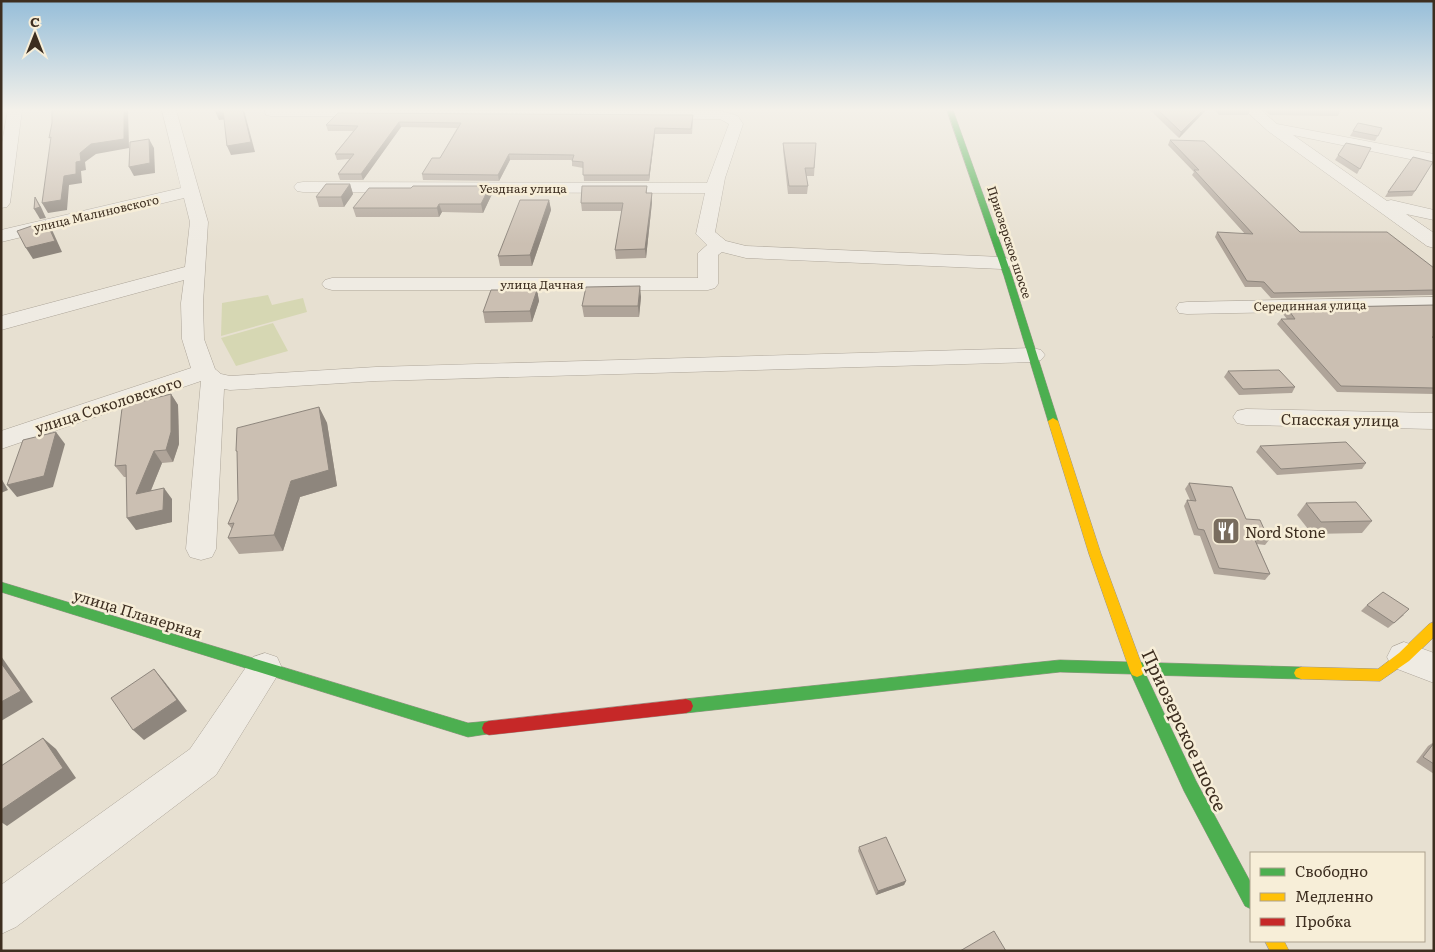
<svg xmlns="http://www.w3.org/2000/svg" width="1435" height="952" viewBox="0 0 1435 952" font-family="Literata,serif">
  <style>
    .green { fill: #d6d7b3 }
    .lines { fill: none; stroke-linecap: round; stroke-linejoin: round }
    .street-casing { stroke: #ada599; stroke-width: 1 }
    .fast-casing { stroke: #9c958a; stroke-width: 1 }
    .slow-casing { stroke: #9c958a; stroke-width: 1 }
    .jam-casing { stroke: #9c958a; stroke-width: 1 }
    .street { fill: #efebe3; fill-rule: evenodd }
    .fast { fill: #4caf50; fill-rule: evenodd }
    .slow { fill: #ffc107; fill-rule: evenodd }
    .jam { fill: #c62828; fill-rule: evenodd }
    .wall { fill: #afa499 }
    .shaded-wall { fill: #8e867d }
    .building { fill: #cbbfb2; stroke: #8e867d }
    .labels { text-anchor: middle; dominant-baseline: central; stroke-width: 5; stroke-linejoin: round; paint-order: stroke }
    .far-street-label { font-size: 12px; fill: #3d2e20; stroke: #f7eed8 }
    .street-label { font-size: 15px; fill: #3d2e20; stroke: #f7eed8 }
    .poi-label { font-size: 15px; fill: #3d2e20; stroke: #f7eed8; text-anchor: start }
    .near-street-label { font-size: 18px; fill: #3d2e20; stroke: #f7eed8 }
  </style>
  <rect width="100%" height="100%" fill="#e7e0d1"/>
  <!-- green -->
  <g class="green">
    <polygon points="268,295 272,305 303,298 307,312 221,336 222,303"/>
    <polygon points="273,323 288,351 236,366 221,338"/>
  </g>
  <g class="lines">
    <defs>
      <g id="street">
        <polygon points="8,110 22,110 10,203 7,207 1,208 1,149"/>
        <polygon points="162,110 176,110 208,222 203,303 204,339 215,369 221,374 230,376 376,367 1033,348 1041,350 1045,355 1041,360 1033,362 376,381 230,390 224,389 216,549 212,557 201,560 190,557 186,549 201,381 1,449 1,431 191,368 182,339 181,303 184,280 1,330 1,316 185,267 190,222 184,198 1,242 1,230 181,188"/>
        <polygon points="265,110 721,111 738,116 743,124 725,178 715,232 726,241 746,246 1002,257 1009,259 1012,263 1009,267 1002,269 746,258 722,252 718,255 718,284 715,288 708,290 332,290 325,288 322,284 325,280 332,278 698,278 698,253 707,245 696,234 705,193 303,192 297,191 294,187 297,183 303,182 707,183 729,124 720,119 271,116 266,115"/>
        <polygon points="1245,110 1261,110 1277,124 1434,154 1434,164 1293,135 1387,201 1391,200 1434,210 1434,220 1406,214 1434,233 1434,248 1427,246 1268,131"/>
        <polygon points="1434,297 1434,309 1187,314 1179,313 1176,308 1179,303 1187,302"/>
        <polygon points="1246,409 1434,413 1434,429 1246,425 1237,423 1233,417 1237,411"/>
        <polygon points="1404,642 1434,653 1434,683 1392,667 1387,657 1392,647"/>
        <polygon points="265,653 277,657 282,668 216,775 16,927 1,934 1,885 190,749 253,657"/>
      </g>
      <g id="fast">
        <polygon points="947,110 953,110 1012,276 1058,421 1057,423 1053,424 1048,421 1004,276"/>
        <polygon points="1,582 468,723 489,721 494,723 496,728 494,733 468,737 1,592"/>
        <polygon points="1060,660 1301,667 1306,669 1308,673 1306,677 1301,679 1146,675 1196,781 1251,883 1251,909 1245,906 1184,791 1131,674 1060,672 686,713 681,711 679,706 681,701 686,699"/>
      </g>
      <g id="slow">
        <polygon points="1053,418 1058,421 1101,554 1144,671 1142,675 1137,677 1132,675 1130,671 1089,554 1048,421"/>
        <polygon points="1434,622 1434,637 1409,661 1380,681 1301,679 1296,677 1294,673 1296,669 1301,667 1378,669 1399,653 1429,624"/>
        <polygon points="1265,941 1284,941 1289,951 1270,951"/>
      </g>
      <polygon id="jam" points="686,699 691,701 693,706 691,711 686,713 489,735 484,733 482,728 484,723 489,721"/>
    </defs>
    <!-- street casing -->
    <use href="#street" class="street-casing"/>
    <!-- fast casing -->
    <use href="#fast" class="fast-casing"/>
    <!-- slow casing -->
    <use href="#slow" class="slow-casing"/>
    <!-- jam casing -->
    <use href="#jam" class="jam-casing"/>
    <!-- street -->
    <use href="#street" class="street"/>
    <!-- fast -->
    <use href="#fast" class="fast"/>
    <!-- slow -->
    <use href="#slow" class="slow"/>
    <!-- jam -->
    <use href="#jam" class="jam"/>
  </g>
  <!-- wall -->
  <g class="wall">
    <polygon points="1150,110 1206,110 1179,138"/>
    <polygon points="1215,110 1250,110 1248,115 1219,115"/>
    <polygon points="1264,110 1340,110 1338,116 1270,115"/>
    <polygon points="338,113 693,115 693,121 692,134 655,134 649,181 584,181 583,168 572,166 572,160 510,160 499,181 423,180 422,174 440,158 457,128 401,127 363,180 340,180 338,174 349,159 337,160 335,154 353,131 328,131 326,125"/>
    <polygon points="1358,123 1382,128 1375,141 1350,136"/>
    <polygon points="1170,140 1300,232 1434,268 1434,295 1271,298 1261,287 1245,287 1215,237 1217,232 1245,234 1192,175 1194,172 1168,145"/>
    <polygon points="783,143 816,143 814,176 806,176 808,186 807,194 788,194 783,150"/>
    <polygon points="1346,143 1371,148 1357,174 1335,160"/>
    <polygon points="1430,167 1412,196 1385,197 1388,192"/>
    <polygon points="350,184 353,194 344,207 319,207 316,197"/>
    <polygon points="647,186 647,193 652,193 652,202 646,258 616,259 615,250 622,211 582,211 581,203"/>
    <polygon points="492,194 483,213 442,212 439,217 356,217 353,208"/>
    <polygon points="549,200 551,210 532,266 500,266 498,256"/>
    <polygon points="537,290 539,301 532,322 485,323 483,312"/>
    <polygon points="641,297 639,317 584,317 582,306"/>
    <polygon points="1434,305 1434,394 1337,392 1277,324 1281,319 1287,319 1283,314 1287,308"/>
    <polygon points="1228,371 1295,387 1292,393 1239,395 1224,377"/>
    <polygon points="171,394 178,405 179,444 173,462 162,463 151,490 172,499 172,522 136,530 126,477 124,477 115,466 146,400"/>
    <polygon points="319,407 327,423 337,486 300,497 283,551 239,554 228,538 232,529 228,524"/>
    <polygon points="1260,446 1366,463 1362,469 1277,475 1256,452"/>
    <polygon points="1189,483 1246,519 1269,540 1265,545 1257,544 1270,574 1265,580 1214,574 1200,536 1194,535 1184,506 1187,500 1190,500 1185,489"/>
    <polygon points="1306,503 1372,521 1362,533 1312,534 1297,515"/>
    <polygon points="1367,605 1404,615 1388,628 1361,611"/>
    <polygon points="1434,742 1434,774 1416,762 1428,746"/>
    <polygon points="859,847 906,881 904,885 876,895 858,851"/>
  </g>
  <!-- shaded-wall -->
  <g class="shaded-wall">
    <polygon points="124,110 128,110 129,148 96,154 85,162 86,170 81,171 82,183 69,185 67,210 48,213 42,203 64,176 76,162 80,153"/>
    <polygon points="223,110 227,119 219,120 215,111"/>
    <polygon points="243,110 244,110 255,152 231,155 227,146"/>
    <polygon points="1203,110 1206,110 1179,138 1181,132"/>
    <polygon points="399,122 401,127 363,180 361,174"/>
    <polygon points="655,128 655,134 649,181 649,175"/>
    <polygon points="149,139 154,148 155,173 134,176 129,167"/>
    <polygon points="509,154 510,160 499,181 498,175"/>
    <polygon points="350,184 353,194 344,207 341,197"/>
    <polygon points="490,186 492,194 483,213 481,204"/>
    <polygon points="652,193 652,202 646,258 645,249"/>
    <polygon points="35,197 41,207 46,218 40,219 34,209"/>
    <polygon points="549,200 551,210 532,266 530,255"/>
    <polygon points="439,204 442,212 439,217 437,208"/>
    <polygon points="46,221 53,232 62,252 33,259 26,248"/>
    <polygon points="640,286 641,297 639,317 638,306"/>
    <polygon points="537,290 539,301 532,322 530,311"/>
    <polygon points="171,394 178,405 179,444 173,462 166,450"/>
    <polygon points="319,407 327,423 337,486 300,497 283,551 274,535 291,481"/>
    <polygon points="56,432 65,444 53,487 17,497 7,485"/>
    <polygon points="154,451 162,463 145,505 136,494"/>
    <polygon points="1,478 8,490 1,493"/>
    <polygon points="164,488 172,499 172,522 136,530 127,518"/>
    <polygon points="1,656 33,702 1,721"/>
    <polygon points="154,669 164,681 187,711 144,740 133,730"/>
    <polygon points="43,738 56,749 76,778 7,826 1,822 1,810"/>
    <polygon points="906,881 904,885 876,895 878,891"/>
  </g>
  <!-- building -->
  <g class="building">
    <polygon points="52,110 124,110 124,139 91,144 80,153 81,161 76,162 76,174 64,176 61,200 42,203 51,137 49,138 52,123"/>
    <polygon points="223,110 243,110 251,142 227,146"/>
    <polygon points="1158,110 1203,110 1181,132"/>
    <polygon points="338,113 693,115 691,129 655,128 649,175 583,175 583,162 572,161 574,155 509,154 498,175 422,174 432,158 440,158 461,123 399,122 361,174 338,174 354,154 335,154 358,126 326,125"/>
    <polygon points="1358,123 1382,128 1378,136 1353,131"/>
    <polygon points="149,139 150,163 129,167 130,142"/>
    <polygon points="1170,140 1204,141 1300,232 1387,232 1434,268 1434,290 1274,293 1264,282 1247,281 1217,232 1253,234 1194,170 1199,170"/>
    <polygon points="783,143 816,143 814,168 805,168 808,186 789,186"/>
    <polygon points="1346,143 1371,148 1360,169 1338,155"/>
    <polygon points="1413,157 1433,162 1415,191 1388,192"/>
    <polygon points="326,184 350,184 341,197 316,197"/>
    <polygon points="413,186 490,186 481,204 439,204 437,208 353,208 369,188 411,188"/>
    <polygon points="582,186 647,186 646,193 652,193 645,249 615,250 623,203 581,203"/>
    <polygon points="35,197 40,207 34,209"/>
    <polygon points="520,200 549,200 530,255 498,256"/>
    <polygon points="46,221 55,241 26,248 17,231"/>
    <polygon points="640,286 638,306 582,306 586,287"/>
    <polygon points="491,290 537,290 530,311 483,312"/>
    <polygon points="1434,305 1434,337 1432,337 1434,338 1434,388 1341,386 1281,319 1295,319 1287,308"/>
    <polygon points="1279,370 1295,387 1243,389 1228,371"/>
    <polygon points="171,394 171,432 166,450 154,451 136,494 164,488 163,510 127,518 126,465 115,466 123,400 144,396 144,401"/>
    <polygon points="319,407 329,470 291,481 274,535 228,538 234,523 228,524 238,500 237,451 236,451 237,428"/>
    <polygon points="56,432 44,476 7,485 23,440"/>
    <polygon points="1346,442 1366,463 1281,469 1260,446"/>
    <polygon points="1189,483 1232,487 1246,519 1260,520 1269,540 1254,538 1270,574 1219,568 1204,530 1198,529 1187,500 1196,501"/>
    <polygon points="1356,502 1372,521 1321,522 1306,503"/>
    <polygon points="1383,592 1409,609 1394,623 1367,605"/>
    <polygon points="1,663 21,691 1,702"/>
    <polygon points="154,669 177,700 133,730 111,698"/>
    <polygon points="43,738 63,768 1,810 1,766"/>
    <polygon points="1434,743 1434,764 1423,757"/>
    <polygon points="886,837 906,881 878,891 859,847"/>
    <polygon points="994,931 1006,951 960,951"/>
  </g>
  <!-- sky -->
  <linearGradient id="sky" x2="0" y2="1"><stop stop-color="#96bed9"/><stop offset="0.45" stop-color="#f4f1ea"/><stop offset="1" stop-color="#f4f1ea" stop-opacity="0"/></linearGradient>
  <rect width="1435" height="244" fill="url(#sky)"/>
  <!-- icons -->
  <defs>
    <symbol id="restaurant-square" viewBox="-11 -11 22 22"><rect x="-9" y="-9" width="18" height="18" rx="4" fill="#786c5e" stroke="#f7eed8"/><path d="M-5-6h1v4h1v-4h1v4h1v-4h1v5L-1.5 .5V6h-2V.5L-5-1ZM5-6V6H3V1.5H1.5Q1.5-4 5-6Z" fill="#fff"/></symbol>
  </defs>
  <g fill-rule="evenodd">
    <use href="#restaurant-square" x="1210" y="515" width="32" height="32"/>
  </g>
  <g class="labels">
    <!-- far-street labels -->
    <g class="far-street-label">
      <text x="523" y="188">Уездная улица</text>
      <text transform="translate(96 213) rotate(-13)">улица Малиновского</text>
      <text transform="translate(1010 242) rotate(72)">Приозерское шоссе</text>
      <text x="542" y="284">улица Дачная</text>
      <text transform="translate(1310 305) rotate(-1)">Серединная улица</text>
    </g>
    <!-- street labels -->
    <g class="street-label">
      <text transform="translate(108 404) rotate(-18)">улица Соколовского</text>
      <text transform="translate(1340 419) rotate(1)">Спасская улица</text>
      <text transform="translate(138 613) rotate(17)">улица Планерная</text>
    </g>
    <!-- poi labels -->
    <g class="poi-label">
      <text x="1245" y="531">Nord Stone</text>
    </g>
    <!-- near-street labels -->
    <g class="near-street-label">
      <text transform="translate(1185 730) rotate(65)">Приозерское шоссе</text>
    </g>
  </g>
  <!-- border -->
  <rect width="1435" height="952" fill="none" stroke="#3d2e20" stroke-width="5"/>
  <!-- legend -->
  <rect x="1250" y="852" width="175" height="90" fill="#f7eed8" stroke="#ada18e"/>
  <rect x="1260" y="868" width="25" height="8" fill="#4caf50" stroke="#ada18e"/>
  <text x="1295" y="877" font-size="15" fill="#3d2e20">Свободно</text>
  <rect x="1260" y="893" width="25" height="8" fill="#ffc107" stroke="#ada18e"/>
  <text x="1295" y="902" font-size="15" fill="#3d2e20">Медленно</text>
  <rect x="1260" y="918" width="25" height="8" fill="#c62828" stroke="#ada18e"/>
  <text x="1295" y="927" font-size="15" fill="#3d2e20">Пробка</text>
  <!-- north arrow -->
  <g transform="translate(35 35)" stroke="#f7eed8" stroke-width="4" paint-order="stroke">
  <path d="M0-4L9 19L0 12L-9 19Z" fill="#3d2e20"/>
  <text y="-8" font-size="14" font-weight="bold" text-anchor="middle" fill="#3d2e20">С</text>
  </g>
</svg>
